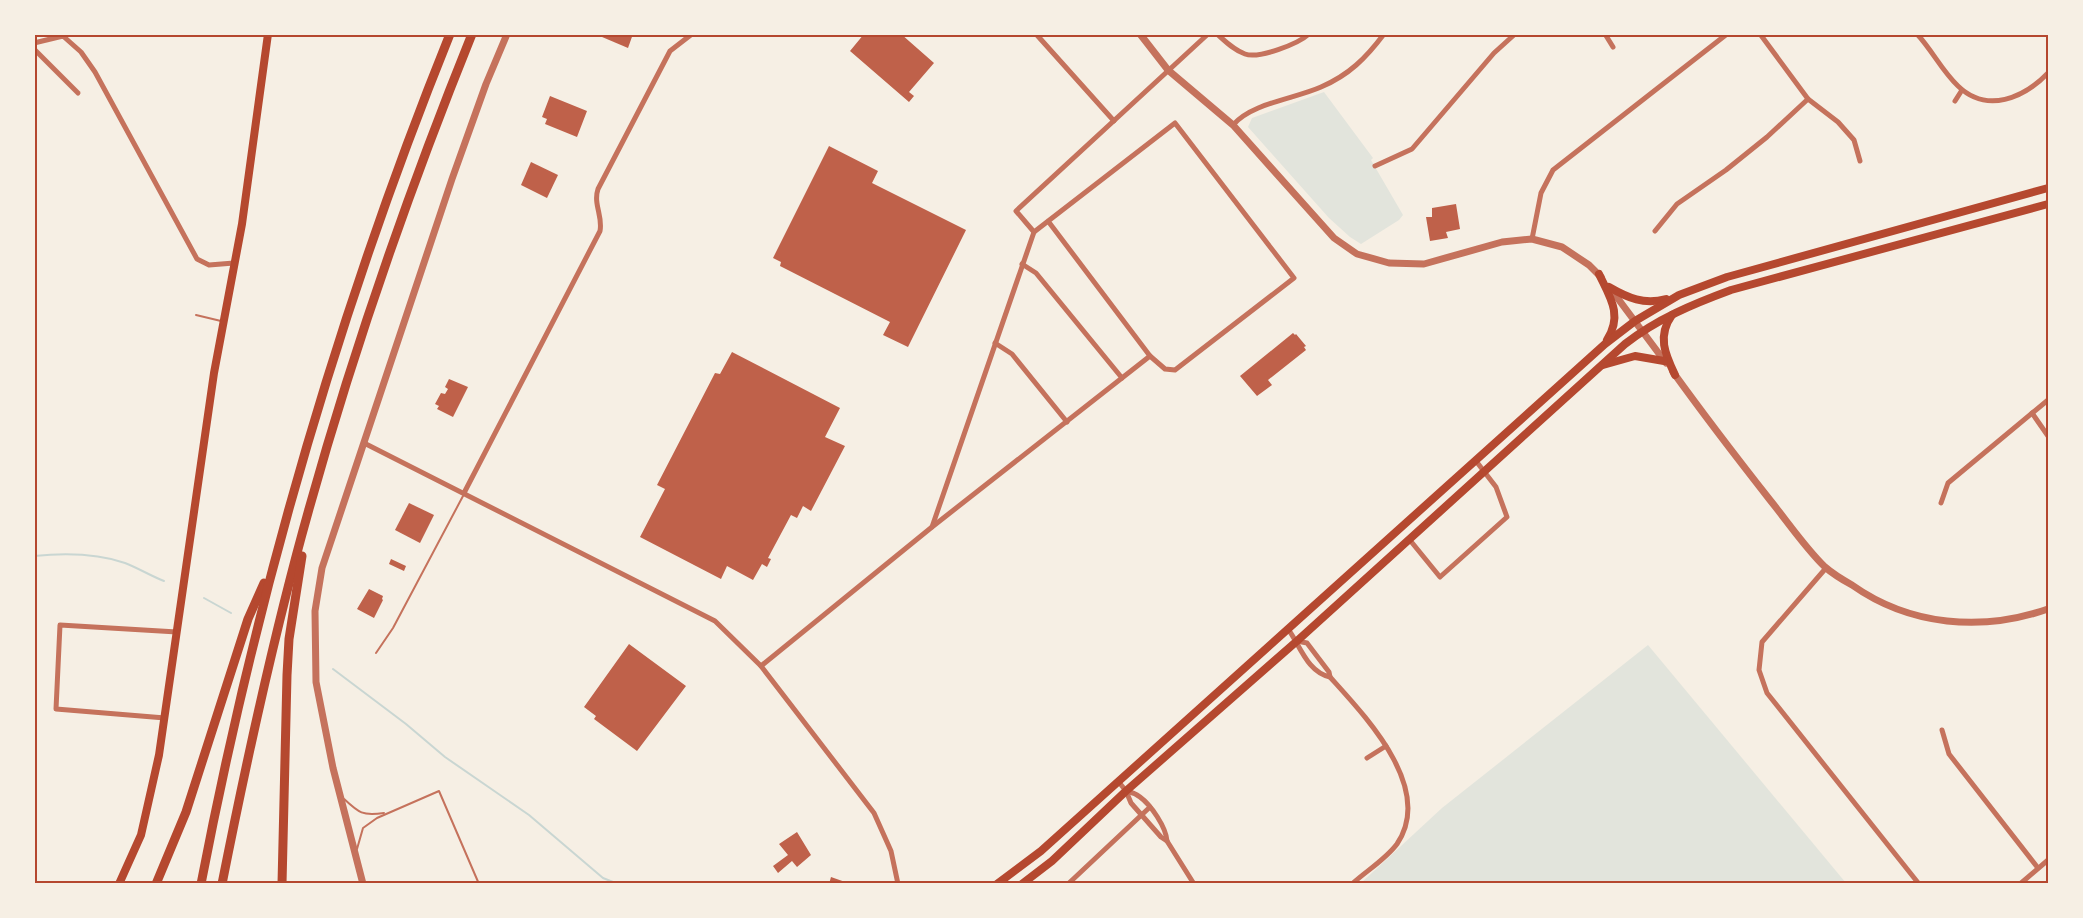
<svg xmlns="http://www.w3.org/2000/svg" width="2083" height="918" viewBox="0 0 2083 918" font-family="'Open Sans',sans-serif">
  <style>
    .green { fill: #e2e4dc }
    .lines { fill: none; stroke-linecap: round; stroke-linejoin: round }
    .stream { stroke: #c9d6d2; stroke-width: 2 }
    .building { fill: #bf614a }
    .service { stroke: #c5725c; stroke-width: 2 }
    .minor { stroke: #c5725c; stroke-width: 5 }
    .tertiary { stroke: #c5725c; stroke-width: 7 }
    .secondary { stroke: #b5482f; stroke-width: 8 }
    .motorway { stroke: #b5482f; stroke-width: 9 }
    .neatline { fill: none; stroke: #b5482f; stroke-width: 2 }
  </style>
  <rect width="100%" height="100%" fill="#f6efe4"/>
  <!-- green -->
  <g class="green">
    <polygon points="1324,92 1373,158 1371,160 1403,215 1399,220 1361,244 1350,237 1329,218 1248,127 1252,118"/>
    <polygon points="1648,645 1846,883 1361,883 1442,808"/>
  </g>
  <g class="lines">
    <!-- stream -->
    <g class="stream">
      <path d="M34 556C64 553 96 553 125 563 138 568 151 576 164 581"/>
      <polyline points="204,598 231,613"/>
      <polyline points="333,669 406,724 445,757 529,815 603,878 618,884"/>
    </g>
  </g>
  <!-- building -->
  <g class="building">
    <polygon points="595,34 633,34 628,48"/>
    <polygon points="864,34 901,34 934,63 909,92 914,96 909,102 850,51"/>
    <polygon points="550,96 587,111 577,137 545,124 547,119 542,117"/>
    <polygon points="829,146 878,171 872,183 966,230 908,347 883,335 890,322 780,266 781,262 773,258"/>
    <polygon points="531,162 558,175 547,198 521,185"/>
    <polygon points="1456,204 1460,229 1446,232 1448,238 1430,241 1426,217 1432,217 1432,208"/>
    <polygon points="1293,333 1295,335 1296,334 1306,346 1304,347 1306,350 1268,380 1272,385 1257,396 1240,376"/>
    <polygon points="732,352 840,408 825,437 845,446 811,511 803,506 797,518 791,515 768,558 771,559 767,567 762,564 753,580 727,566 721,579 640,537 665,489 657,485 715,373 720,374"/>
    <polygon points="449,379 468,387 453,417 437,409 439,406 435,404 441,393 445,394 448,389 445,387"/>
    <polygon points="409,503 434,515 420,543 395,530"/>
    <polygon points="391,559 406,566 404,571 389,564"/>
    <polygon points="369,589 383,596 382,599 383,600 374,618 357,609"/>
    <polygon points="629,644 686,686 637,751 594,719 596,716 584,707"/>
    <polygon points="797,832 811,855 797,867 792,861 778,873 773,866 788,855 779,844"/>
    <polygon points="831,877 848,883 848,884 829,884"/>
  </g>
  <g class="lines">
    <!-- service -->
    <g class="service">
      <polyline points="196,315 221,321"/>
      <polyline points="376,653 393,628 463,496"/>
      <path d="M344 799C359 813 362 816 384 813"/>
      <polyline points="357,849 363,828 377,818 439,791 479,884"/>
    </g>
    <!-- minor -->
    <g class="minor">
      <polyline points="1036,34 1114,121"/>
      <path d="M1217 34C1226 42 1234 50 1245 54 1259 59 1298 44 1309 34"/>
      <polyline points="1605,34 1613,47"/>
      <polyline points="1760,34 1808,99 1838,122 1854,140 1860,161"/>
      <path d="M1917 34C1932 50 1942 71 1958 86 1987 114 2024 98 2048 73"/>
      <polyline points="34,43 63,36 81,52 95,72 197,259 209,265 234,263"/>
      <polyline points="34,49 78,93"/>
      <polyline points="1955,101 1962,90"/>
      <path d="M1233 125C1252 103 1294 99 1321 87 1349 75 1366 58 1384 34"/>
      <polyline points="1375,166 1412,149 1494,53 1515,34"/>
      <polyline points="1655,231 1677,204 1726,170 1767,137 1808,99"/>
      <polyline points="1034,232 1016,211 1208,34"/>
      <polyline points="1532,239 1541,193 1553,170 1727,34"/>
      <polyline points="1022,264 1036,273 1122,378"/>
      <polyline points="995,343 1012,354 1067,422"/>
      <polyline points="2032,413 2048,436"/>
      <polyline points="364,443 715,621 761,666 874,813 891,851 898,884"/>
      <path d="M464 493 600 231C603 216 593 204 598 189L670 51 692 34"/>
      <polyline points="1941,503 1948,483 2048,400"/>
      <polyline points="932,527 1034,232 1175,123 1294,278 1175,370 1165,369 1150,356 1048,221"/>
      <polyline points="1409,539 1440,577 1507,517 1496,487 1476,461"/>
      <polyline points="1826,568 1762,642 1759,670 1767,693 1919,884"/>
      <path d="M1288 629C1300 645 1307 672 1330 677"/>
      <path d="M1297 641 1307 643 1329 672 1330 677C1365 716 1435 788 1397 844 1385 860 1366 871 1352 884"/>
      <polyline points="761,666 932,527 1150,356"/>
      <polyline points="165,718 56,709 60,625 177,632"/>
      <polyline points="1942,730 1949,754 2038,868"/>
      <polyline points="1367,758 1386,746"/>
      <polyline points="1118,781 1126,791 1131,803 1161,837 1167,841"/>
      <path d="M1126 791C1131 792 1136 794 1140 797 1151 805 1166 827 1167 841L1194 884"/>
      <polyline points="1068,884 1150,807"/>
      <polyline points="2020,884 2048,860"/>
    </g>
    <!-- tertiary -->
    <g class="tertiary">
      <polyline points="1140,34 1168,70 1233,125 1334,238 1357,254 1389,263 1424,264 1502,242 1532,239 1562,247 1589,265 1601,277"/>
      <polyline points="1610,288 1666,363"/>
      <path d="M1673 372C1704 415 1737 458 1770 500 1787 521 1806 549 1825 567 1833 574 1843 580 1852 585 1910 626 1982 632 2048 609"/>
      <polyline points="363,884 333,768 316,682 315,611 322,568 452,179 486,84 507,34"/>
    </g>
    <!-- secondary -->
    <g class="secondary">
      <path d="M1599 274C1610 297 1623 315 1607 340"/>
      <path d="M1609 287C1628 298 1644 305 1666 299"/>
      <path d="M1672 315C1657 336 1665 354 1675 375"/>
      <polyline points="1603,365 1635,356 1664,361"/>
      <polyline points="119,884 141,835 159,755 214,373 242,224 268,34"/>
      <polyline points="997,884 1041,851 1605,344 1635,321 1679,295 1727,277 2048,188"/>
      <path d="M1022 884 1052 861 1126 791 1297 641 1625 344C1657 319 1693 304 1731 290L2048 204"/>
    </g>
    <!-- motorway -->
    <g class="motorway">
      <polyline points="156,884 186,812 248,619 264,583"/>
      <path d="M201 884C257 593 339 309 450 34"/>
      <path d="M222 884C247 758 274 633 309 509 354 348 409 190 472 34"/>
      <polyline points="282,884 287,675 289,639 302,556"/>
    </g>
  </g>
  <!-- border -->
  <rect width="2083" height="918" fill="none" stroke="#f6efe4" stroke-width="72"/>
  <rect x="36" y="36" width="2011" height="846" class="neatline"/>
</svg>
